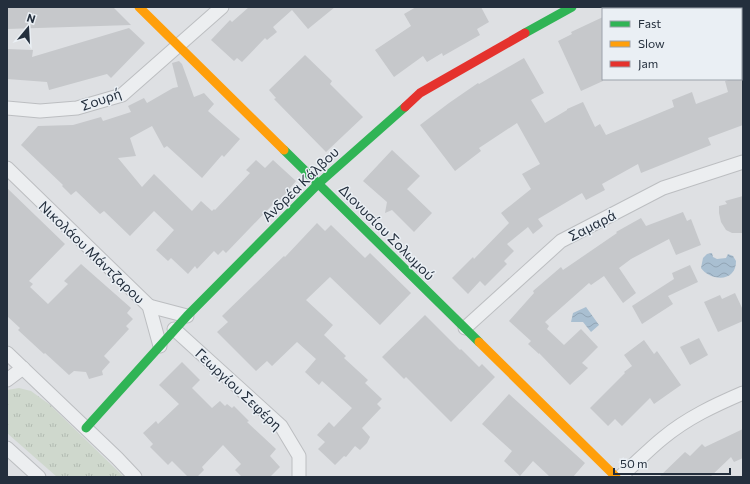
<svg xmlns="http://www.w3.org/2000/svg" width="750" height="484" viewBox="0 0 750 484" font-family="Commissioner,sans-serif">
  <style>
    .grass { fill: url(#grass-tufts) }
    .water { fill: url(#water-waves) }
    .building { fill: #c6c8cb }
    .lines { fill: none; stroke-linecap: round; stroke-linejoin: round }
    .street-casing { stroke: #bcbec1; stroke-width: 15 }
    .street { stroke: #eceef0; stroke-width: 13 }
    .fast { stroke: #30b455; stroke-width: 9 }
    .slow { stroke: #ff9f0a; stroke-width: 9 }
    .jam { stroke: #e5322d; stroke-width: 9 }
    .labels { text-anchor: middle; dominant-baseline: central; stroke-width: 3; stroke-linejoin: round; paint-order: stroke }
    .street-label { font-size: 14px; fill: #242f3d; stroke: #eaeff4 }
  </style>
  <defs>
    <pattern id="grass-tufts" width="24" height="20" patternUnits="userSpaceOnUse"><rect width="24" height="20" fill="#cfd8cd"/><path d="M3 7l-1-3M5 7V3M7 7l1-3M15 17l-1-3M17 17v-4M19 17l1-3" fill="none" stroke="#b2bab1"/></pattern>
    <pattern id="water-waves" width="16" height="10" patternUnits="userSpaceOnUse"><rect width="16" height="10" fill="#a9bfd1"/><path d="M0 5q4-4 8 0t8 0" fill="none" stroke="#91a4b4"/></pattern>
  </defs>
  <rect width="100%" height="100%" fill="#dee0e3"/>
  <!-- grass -->
  <polygon class="grass" points="19,388 31,391 49,404 124,477 57,477 7,433 7,390"/>
  <!-- water -->
  <g class="water">
    <path d="M712 253 713 257 717 259 726 258 728 254 733 256 736 261C736 265 735 270 732 273 724 282 707 277 701 268L703 258 707 254Z"/>
    <polygon points="586,307 599,325 591,332 583,322 571,322 573,313"/>
  </g>
  <!-- building -->
  <g class="building">
    <polygon points="7,7 113,7 131,25 7,29"/>
    <polygon points="249,7 335,7 308,29 292,10 273,27 277,32 267,40 265,38 242,62 237,58 234,61 211,40 230,20 232,22"/>
    <polygon points="416,7 481,7 489,22 477,29 480,35 443,56 442,53 427,62 423,56 394,77 375,50 411,26 404,14"/>
    <polygon points="603,17 603,81 581,91 558,41 572,34 571,32"/>
    <polygon points="129,28 145,43 111,78 107,74 49,90 47,82 7,79 7,49 33,50 32,57"/>
    <polygon points="305,55 332,81 330,84 363,117 326,152 274,99 276,98 269,90"/>
    <polygon points="524,58 544,93 531,100 545,123 567,110 567,109 583,102 595,127 600,124 606,135 674,107 672,100 692,92 696,104 728,92 725,81 732,79 743,79 743,125 708,138 711,145 641,173 638,164 602,184 605,190 586,200 582,193 538,219 543,226 533,234 528,227 507,244 514,251 504,261 507,264 485,286 480,281 468,294 452,278 473,257 474,259 509,223 501,213 531,189 522,174 540,164 517,123 479,148 481,151 455,171 420,125 449,103 478,83 479,84"/>
    <polygon points="179,61 182,64 194,97 204,93 214,104 208,111 240,139 224,157 222,155 202,178 167,146 164,148 152,126 130,138 136,156 118,158 142,187 154,174 192,211 201,201 212,211 214,209 215,210 250,173 246,170 256,160 265,168 273,160 296,181 280,200 278,199 226,253 223,250 218,255 214,251 197,269 195,266 188,274 171,258 168,261 156,250 174,230 154,211 130,236 104,211 100,214 76,191 71,195 62,186 63,185 21,145 38,126 73,125 101,117 103,121 131,112 128,106 144,98 147,103 173,88 178,87 172,63"/>
    <polygon points="392,150 420,176 407,189 432,213 414,232 392,210 385,213 387,202 363,181"/>
    <polygon points="7,188 65,244 29,281 33,284 30,287 48,304 68,284 64,281 81,264 131,308 127,313 133,319 126,326 129,329 104,356 110,362 102,371 103,375 89,379 86,372 74,371 69,375 45,353 44,354 18,330 20,328 7,316"/>
    <polygon points="743,196 743,233 732,233 726,230 721,222 719,213 719,206 727,204 725,201"/>
    <polygon points="683,212 687,221 691,219 701,245 676,255 669,239 631,259 619,268 636,293 623,303 604,276 591,285 589,283 545,322 549,326 547,329 564,345 581,329 598,347 582,363 588,368 570,385 539,353 539,354 528,344 531,341 509,321 534,293 533,291 561,267 563,270 617,233 616,232 641,218 646,226"/>
    <polygon points="317,223 325,231 331,225 365,258 370,253 411,293 380,325 330,277 306,300 333,325 324,335 346,356 344,358 368,380 365,383 382,399 377,404 381,408 362,428 370,437 367,443 360,450 355,446 346,457 344,456 335,465 318,449 325,442 317,435 329,422 334,427 352,408 322,381 319,385 305,372 316,359 297,342 272,366 267,361 256,371 217,332 228,322 222,316 284,256 285,257"/>
    <polygon points="690,265 698,282 668,296 673,304 642,324 632,306 674,279 672,273"/>
    <polygon points="735,293 743,310 743,321 718,332 704,302 720,295 722,299"/>
    <polygon points="425,315 460,350 461,349 479,367 482,364 495,377 451,422 406,377 404,379 382,357"/>
    <polygon points="699,338 708,355 690,365 680,347"/>
    <polygon points="644,340 654,354 657,351 681,385 654,404 650,398 622,426 615,419 608,426 590,408 625,373 624,372 632,366 624,355"/>
    <polygon points="182,362 200,380 192,388 212,408 220,401 225,406 227,404 232,408 234,406 249,421 247,422 276,449 270,456 280,467 270,477 242,477 235,470 241,464 223,445 202,467 204,470 197,477 188,477 172,461 168,465 150,447 153,444 143,433 156,421 158,424 179,404 159,385"/>
    <polygon points="509,394 585,463 573,477 550,477 533,461 520,476 504,461 512,451 482,424"/>
    <polygon points="743,429 743,458 734,462 731,457 710,477 659,477 685,452 690,456 702,444 705,447"/>
  </g>
  <g class="lines">
    <defs>
      <g id="street">
        <polyline points="7,108 40,111 77,108 122,95 222,7"/>
        <polyline points="7,168 149,306 160,346"/>
        <polyline points="149,306 187,316"/>
        <polyline points="465,328 561,241 663,188 743,162"/>
        <polyline points="174,329 281,426 299,456 299,477"/>
        <polyline points="7,353 117,458 135,477"/>
        <polyline points="7,380 23,368"/>
        <polyline points="7,448 39,477"/>
        <path d="M620 477C635 464 648 450 663 438 687 418 715 405 743 393"/>
      </g>
    </defs>
    <!-- street casing -->
    <use href="#street" class="street-casing"/>
    <!-- street -->
    <use href="#street" class="street"/>
    <!-- fast -->
    <g class="fast">
      <polyline points="525,33 572,7"/>
      <polyline points="284,150 479,342"/>
      <polyline points="86,428 187,316 318,184 405,107"/>
    </g>
    <!-- slow -->
    <g class="slow">
      <polyline points="139,7 284,150"/>
      <polyline points="479,342 616,477"/>
    </g>
    <!-- jam -->
    <polyline class="jam" points="405,107 420,93 525,33"/>
  </g>
  <g class="labels">
    <!-- street labels -->
    <g class="street-label">
      <text transform="translate(101 99) rotate(-19)">Σουρή</text>
      <text transform="translate(300 184) rotate(-44)">Ανδρέα Κάλβου</text>
      <text transform="translate(592 225) rotate(-27)">Σαμαρά</text>
      <text transform="translate(387 232) rotate(45)">Διονυσίου Σολωμού</text>
      <text transform="translate(92 252) rotate(44)">Νικολάου Μάντζαρου</text>
      <text transform="translate(239 389) rotate(43)">Γεωργίου Σεφέρη</text>
    </g>
  </g>
  <!-- border -->
  <rect width="750" height="484" fill="none" stroke="#242f3d" stroke-width="16"/>
  <!-- legend -->
  <rect x="602" y="8" width="140" height="72" fill="#eaeff4" stroke="#9ba2ab"/>
  <rect x="610" y="21" width="20" height="6" fill="#30b455" stroke="#9ba2ab"/>
  <text x="638" y="28" font-size="12" fill="#242f3d">Fast</text>
  <rect x="610" y="41" width="20" height="6" fill="#ff9f0a" stroke="#9ba2ab"/>
  <text x="638" y="48" font-size="12" fill="#242f3d">Slow</text>
  <rect x="610" y="61" width="20" height="6" fill="#e5322d" stroke="#9ba2ab"/>
  <text x="638" y="68" font-size="12" fill="#242f3d">Jam</text>
  <!-- north arrow -->
  <g transform="translate(28 28) rotate(18)" stroke="#eaeff4" stroke-width="3" paint-order="stroke">
  <path d="M0-3L7 15L0 10L-7 15Z" fill="#242f3d"/>
  <text y="-6" font-size="11" font-weight="bold" text-anchor="middle" fill="#242f3d">N</text>
  </g>
  <!-- scale -->
  <path d="M614 468v6h116v-6" fill="none" stroke="#242f3d" stroke-width="2"/>
  <text x="620" y="468" font-size="12" fill="#242f3d" stroke="#eaeff4" stroke-width="3" paint-order="stroke">50 m</text>
</svg>
